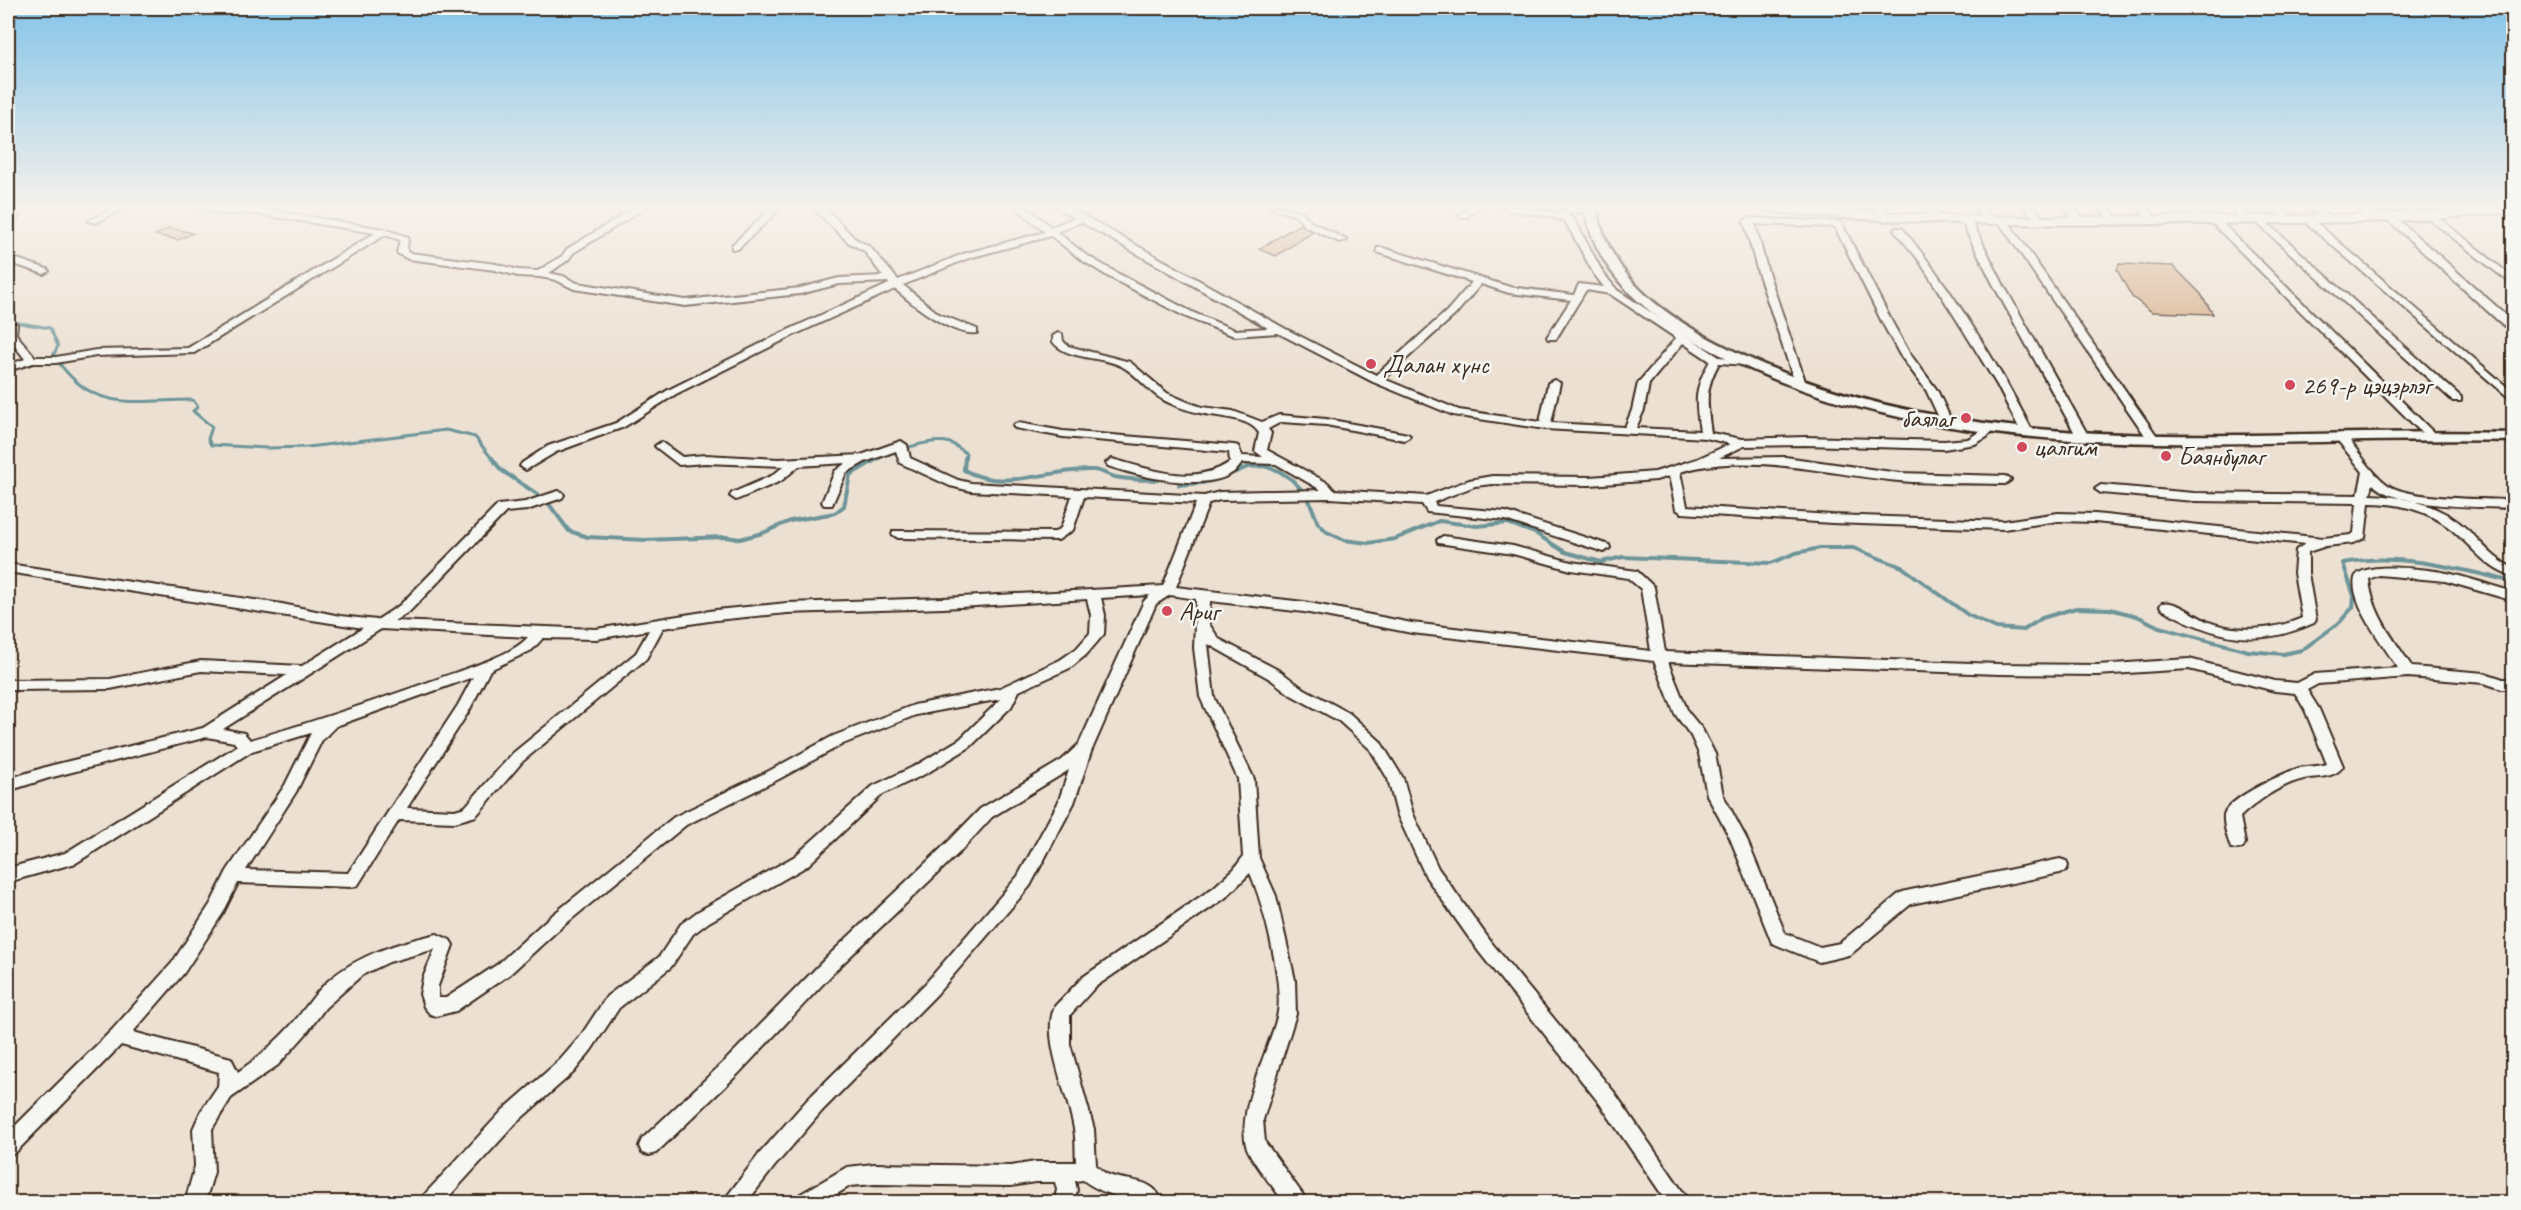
<svg xmlns="http://www.w3.org/2000/svg" width="2521" height="1210" viewBox="0 0 2521 1210" font-family="Caveat,sans-serif">
  <style>
    .lines { fill: none; stroke-linecap: round; stroke-linejoin: round }
    .stream-far1 { stroke: #6d9599; stroke-width: 3 }
    .stream { stroke: #6d9599; stroke-width: 4 }
    .building { fill: #d4ac86; stroke: #3b2a1e; stroke-width: 1.5 }
    .minor-casing { stroke: #3b2a1e; stroke-width: 4 }
    .tertiary-casing { stroke: #3b2a1e; stroke-width: 5 }
    .secondary-casing { stroke: #3b2a1e; stroke-width: 4 }
    .minor { fill: #f6f6f2; fill-rule: evenodd }
    .tertiary { fill: #f6f6f2; fill-rule: evenodd }
    .secondary { fill: #f6f6f2; fill-rule: evenodd }
    .poi-dot { fill: #d1495b; stroke: #f6f6f2; stroke-width: 2 }
    .labels { text-anchor: middle; dominant-baseline: central; stroke-width: 5; stroke-linejoin: round; paint-order: stroke }
    .poi-label { font-size: 26px; fill: #3b2a1e; stroke: #f6f6f2; text-anchor: start }
  </style>
  <rect width="100%" height="100%" fill="#ece0d2"/>
  <filter id="ink" filterUnits="userSpaceOnUse"><feTurbulence type="fractalNoise" baseFrequency=".0167" numOctaves="2"/><feDisplacementMap in="SourceGraphic" scale="12" xChannelSelector="R" yChannelSelector="G"/><feConvolveMatrix kernelMatrix="1 2 1 2 8 2 1 2 1" color-interpolation-filters="sRGB"/></filter>
  <g filter="url(#ink)">
    <g class="lines">
      <!-- stream-far1 -->
      <g class="stream-far1">
        <path d="M8 321 50 328 58 346 53 356C63 368 73 381 86 389 116 409 159 399 193 400L198 407 193 411 212 427 208 439 211 445 267 448 308 447 446 430 475 437 493 460"/>
        <path d="M875 460C893 452 931 437 950 443 956 445 961 450 966 453L965 460"/>
      </g>
      <!-- stream -->
      <g class="stream">
        <polyline points="492,458 501,470 546,500 569,531 588,537 645,540 726,537 740,539 763,533 790,521 835,513 844,506 850,475 879,458"/>
        <path d="M965 458 964 470C1005 493 1049 468 1093 470 1101 470 1107 475 1115 477 1129 480 1143 480 1157 480"/>
        <path d="M1179 485 1202 483 1219 479 1248 467 1264 466 1279 471 1291 479 1307 495 1318 523 1327 532 1344 540 1368 543 1395 539 1439 521 1477 526 1508 523 1535 533 1565 552 1601 562 1623 557 1771 563 1796 553 1820 548H1853L1902 567 1968 615 1996 628 2024 630 2042 618 2076 608 2110 609 2137 616 2159 627 2248 651 2283 654 2302 650 2339 623 2353 607 2354 596 2343 563C2400 552 2458 569 2514 582"/>
      </g>
    </g>
    <!-- building -->
    <g class="building">
      <polygon points="1300,224 1313,232 1276,256 1259,249"/>
      <polygon points="170,228 193,233 178,240 155,235"/>
      <polygon points="2119,264 2173,266 2201,294 2213,314 2152,312 2132,297 2117,270"/>
    </g>
    <g class="lines">
      <defs>
        <g id="minor">
          <polygon points="14,207 24,207 11,228 8,229 8,219"/>
          <polygon points="115,207 127,207 96,223 88,221"/>
          <path d="M195 207H250L384 229 408 237 407 252 410 253 496 264 518 270 538 271 562 256 567 249 636 207H647L573 253 568 260 549 273 563 276 577 283 685 300 800 288 839 278 883 276 864 251 848 242 812 207H825L854 238 870 247 898 280 963 254 1045 232 1015 207H1026L1051 227 1074 218 1056 207H1068L1284 328 1376 375 1447 311 1472 282 1377 252V248H1383L1510 287 1574 295 1579 284 1604 287 1594 274 1565 221 1552 217 1507 210 1502 207H1525L1559 213 1572 207 1594 208V212H1575L1567 215 1574 219 1603 273 1617 290 1719 357 1746 359 1751 362 1746 365 1719 363C1704 390 1707 403 1711 433L1742 439 1805 437 1944 441 1968 439 1988 426 1994 429 1987 437 1975 444 1944 449 1805 445 1744 446 1719 458 1785 457 1899 473 2005 476 2011 480 2005 484C1970 483 1934 484 1899 481 1828 475 1750 451 1680 472L1687 506 1832 515 2004 521 2058 513 2095 514 2323 538 2351 535 2354 533 2357 503 2194 501 2101 493 2095 489 2101 485 2194 493 2358 495 2363 472 2335 437 2341 433 2345 435C2358 450 2371 473 2388 485 2410 500 2485 499 2514 500V508C2480 507 2395 508 2373 484L2370 495C2407 496 2444 506 2470 532 2485 546 2494 560 2514 568V577C2490 570 2479 555 2462 539 2437 513 2404 503 2369 503L2365 538 2354 543 2326 546 2308 552V573L2316 620 2314 623C2256 649 2215 638 2162 609L2160 606 2162 603C2176 599 2196 617 2209 622 2238 633 2274 630 2302 618L2294 573 2296 550 2305 544 2095 522 2058 521 2004 529 1832 523 1682 513 1676 509 1669 476 1656 480 1590 485 1492 484 1475 486 1434 502 1436 506 1506 512 1609 545 1610 548 1604 552 1505 520 1427 512 1422 504 1330 498 1220 500 1209 503 1176 587 1304 602 1412 623 1651 651 1641 589 1628 578 1571 570 1513 554 1438 543 1437 540 1443 536 1513 546 1571 562 1637 571 1654 587 1665 652 1999 664 2097 665 2189 659 2275 681 2297 683 2315 674 2398 668C2386 649 2349 602 2355 578 2360 560 2433 570 2447 573 2470 578 2492 586 2514 592V601L2445 581 2379 575 2369 579C2372 614 2394 639 2412 667L2485 673 2503 679H2514V689H2502L2484 683 2408 677 2318 684 2307 690 2319 709 2343 766C2335 779 2317 776 2304 779 2281 784 2257 801 2240 817L2245 843 2243 848 2237 849 2231 848C2228 840 2223 824 2224 815 2226 799 2284 773 2299 768 2308 766 2318 767 2327 764L2305 710 2295 693 2275 691 2189 669 2097 675 1999 674 1668 662 1688 712 1702 729 1715 754 1723 795 1746 838 1785 933 1820 947 1840 943 1900 893 1906 891 2060 859 2066 861 2068 866 2066 871 2060 873 1911 904 1851 954 1845 956 1819 962 1772 943 1730 838 1707 795 1699 754 1691 736 1675 714 1654 661 1412 633 1304 612 1210 601 1209 624 1219 639 1280 671 1301 687 1349 713 1380 741 1403 778 1413 814 1438 868 1491 942 1614 1092 1685 1195 1688 1202H1667L1600 1104 1479 952 1426 877 1397 814 1388 779 1370 749 1339 721 1291 695 1270 679 1208 644 1214 697 1254 779 1259 858 1276 896 1295 980 1296 1014 1263 1120 1265 1142 1303 1195 1306 1202H1284C1275 1189 1250 1160 1246 1145 1237 1109 1268 1053 1277 1017 1285 985 1263 903 1250 873L1225 898 1095 987 1070 1015V1044L1094 1129 1096 1165C1099 1168 1103 1172 1107 1174 1125 1183 1151 1176 1161 1199L1160 1202C1134 1202 1104 1196 1083 1180L1075 1181 1077 1190 1074 1202H1054L1057 1190 1055 1182H1035L1011 1186 874 1184 850 1186 824 1202H796L799 1195 847 1167 874 1164 1011 1166 1035 1162H1076C1075 1151 1076 1140 1074 1129 1069 1096 1040 1037 1055 1006L1083 977 1213 888 1234 869 1243 857 1238 779 1200 697 1194 648 1196 599 1170 595 1156 604 1091 752 1074 803 1030 886 937 994 822 1111 774 1167 747 1202H725L728 1195 760 1153 808 1099 925 984 1018 876 1058 803 1069 770 992 817 962 850 839 967 739 1073 656 1153 649 1155 642 1153 639 1146 642 1139 725 1061 827 957 950 840 980 809 1062 760 1079 744 1144 601 1150 595 1101 598 1105 615 1104 634 1086 655 1070 668 1019 691 1011 707 970 747 927 773 883 794 807 866 709 922 693 934 671 967 619 1008 592 1049 574 1072 517 1122 444 1202H421L424 1195 503 1110 560 1060 580 1037 607 996 659 957 681 924 697 912 795 856 873 786 917 765 960 739 1001 699 916 715 843 744 779 779 686 825 557 931 510 974 456 1011 436 1016 430 1014 424 1007 420 994 423 978 435 949 389 962 362 975 325 1008 306 1034 278 1065 231 1098 212 1129 214 1172 205 1202H185L195 1166 193 1129 201 1111 218 1086 219 1072 121 1045 15 1153 8 1155V1133L112 1030 172 963 211 903 227 871 285 785 311 733 252 751 76 863 8 882V868L65 853 237 746 234 742 207 737 49 778 8 791V779L49 766 203 728 287 675 201 671 110 689 8 690V680L110 679 201 661 302 666 363 628 8 572V564L282 604 340 616 377 620 400 605 498 505 525 502 558 491 562 492 564 495 562 498 527 510 506 512 410 611 394 621 596 629 716 610 787 603 943 598 1163 586 1196 503 1084 497 1073 530 1058 540 898 538 892 534 893 531 1055 532 1061 528 1072 496 971 491 950 486 900 463 896 451 865 462 846 473 832 505H824L822 502 835 471 846 463 799 466 781 481 736 500 730 496 732 493 773 475 784 466 705 463 679 465 657 448 655 446 661 442 682 457 705 455 779 459 861 455 901 441 907 445 910 458 958 480 971 483 1204 496 1220 492 1321 490 1276 464 1242 463C1221 498 1138 476 1108 466L1106 463 1112 459C1150 469 1194 487 1230 462L1229 452 1063 437 1015 428 1013 426 1015 424 1019 423 1063 431 1234 445 1238 446 1242 456 1263 457 1255 451 1259 433C1250 417 1216 417 1200 413 1186 410 1168 404 1157 396 1145 387 1134 372 1121 366 1101 356 1067 360 1053 342V336L1058 333 1062 334 1063 341 1068 346 1130 362 1167 393 1190 403 1202 407 1233 411 1262 422 1279 415 1326 419 1408 434 1410 436 1408 438 1404 440 1326 425 1281 422 1268 429 1271 433 1267 450 1328 483 1334 490 1426 496 1469 480 1492 476 1590 477 1655 472 1697 459 1730 444 1706 438 1545 429 1453 415 1373 382 1278 333 1234 336 1186 317 1109 277 1080 259 1051 236 969 258 903 285 939 314 977 329V333C953 337 912 304 895 289L796 334 676 394 624 427 556 452 526 470 520 466 522 463 548 446 616 423 668 390 788 330 889 284 888 282 839 284 800 294 685 306 574 289 556 280 540 277 518 276 495 270 408 259 397 253 400 240 385 235 194 353 96 356 56 363H33L8 371V365L25 359 8 337 9 324H17L16 334 35 357H56L96 350 188 348 375 233 250 213 222 214ZM1081 222 1268 328 1235 330 1194 313 1117 273 1086 255 1057 232ZM1481 284 1509 293 1571 300 1547 337 1548 339H1556L1586 290 1610 294 1676 338 1638 383 1632 410 1625 427 1551 423 1560 383 1554 380 1548 383 1540 422 1459 410 1384 379 1455 315ZM1683 343 1710 361C1694 388 1695 401 1700 431L1636 428 1644 410 1649 384ZM1087 599 1091 615 1090 633 1076 649 1060 660 1000 688 914 705 833 736 769 771 674 817 545 921 498 964 446 998H438V986L453 945 450 940 437 934C398 943 359 954 328 981 314 994 305 1009 293 1023 276 1042 258 1058 238 1072L231 1058 133 1032 184 973 223 913 238 883 352 887 358 885 399 820 455 822 476 816 523 761 646 659 663 628 716 620 787 613 943 608ZM381 629 528 637C512 656 461 670 437 679 375 701 313 722 250 740L244 733 223 729ZM649 630 636 653 513 753 465 807 455 810 407 808 469 711 490 670 532 650 543 638 596 639ZM473 677 458 705 348 873 246 870 296 792 322 740 336 726Z"/>
          <polygon points="772,207 782,207 738,249 732,249 732,245"/>
          <polygon points="1269,207 1284,207 1302,212 1311,222 1347,240 1339,242 1305,226 1296,216"/>
          <polygon points="1468,207 1478,207 1467,217 1461,217 1459,215"/>
          <polygon points="1874,207 1884,207 1890,219 1888,221 1882,221"/>
          <polygon points="1924,207 1934,207 1943,221 1941,223 1935,223"/>
          <polygon points="1973,207 1983,207 1994,222 1992,224 1986,224"/>
          <polygon points="2024,207 2034,207 2045,221 2043,223 2037,223"/>
          <polygon points="2064,207 2074,207 2084,221 2082,223 2076,223"/>
          <polygon points="2100,207 2110,207 2118,221 2116,223 2110,223"/>
          <polygon points="2138,207 2148,207 2157,221 2155,223 2149,223"/>
          <polygon points="2185,207 2195,207 2205,220 2203,222 2197,222"/>
          <polygon points="2230,207 2240,207 2252,220 2244,222"/>
          <polygon points="2271,207 2281,207 2295,220 2287,222"/>
          <polygon points="2309,207 2319,207 2332,219 2324,221"/>
          <polygon points="2356,207 2366,207 2377,218 2369,220"/>
          <polygon points="2401,207 2411,207 2422,217 2414,219"/>
          <polygon points="2442,207 2454,207 2465,214 2457,216"/>
          <polygon points="2498,207 2504,207 2514,213 2514,220 2498,211"/>
          <polygon points="2428,214 2434,214 2514,278 2514,286 2428,218"/>
          <polygon points="2388,216 2394,216 2514,322 2514,329 2504,326 2388,220"/>
          <polygon points="1749,218 1841,222 1893,324 1910,354 1937,390 1952,422 1950,424 1942,424 1926,390 1900,355 1883,324 1835,227 1755,224 1767,269 1806,384 1800,387 1796,386 1757,269 1744,221"/>
          <polygon points="2211,218 2217,218 2434,433 2436,435 2434,437 2426,437 2211,222"/>
          <polygon points="2256,218 2262,218 2461,397 2461,401 2453,401 2256,222"/>
          <polygon points="2305,218 2311,218 2514,393 2514,402 2305,222"/>
          <polygon points="1967,219 1972,222 2003,284 2089,437 2087,439 2079,439 2077,437 1993,284 1962,222"/>
          <polygon points="2001,220 2007,220 2159,439 2157,441 2149,441 1999,222"/>
          <path d="M1896 228H1902C1953 290 1996 361 2033 432L2031 434 2027 435 2021 432 1997 385 1962 328 1918 259 1894 230Z"/>
          <polygon points="8,256 47,269 49,271 44,274 8,262"/>
        </g>
        <path id="tertiary" d="M1584 207H1596C1609 276 1659 312 1718 343 1964 471 2248 426 2514 433V441C2246 434 1959 480 1711 350 1650 317 1598 279 1584 207Z"/>
        <path id="secondary" d="M1759 207H1804L1924 215 2029 217 2350 215 2514 207V212C2405 224 2296 223 2187 224 2046 225 1906 226 1766 211Z"/>
      </defs>
      <!-- minor casing -->
      <use href="#minor" class="minor-casing"/>
      <!-- tertiary casing -->
      <use href="#tertiary" class="tertiary-casing"/>
      <!-- secondary casing -->
      <use href="#secondary" class="secondary-casing"/>
      <!-- minor -->
      <use href="#minor" class="minor"/>
      <!-- tertiary -->
      <use href="#tertiary" class="tertiary"/>
      <!-- secondary -->
      <use href="#secondary" class="secondary"/>
    </g>
  </g>
  <!-- sky -->
  <linearGradient id="sky" x2="0" y2="1"><stop stop-color="#84c4e9"/><stop offset="0.55" stop-color="#f6f1eb"/><stop offset="1" stop-color="#f6f1eb" stop-opacity="0"/></linearGradient>
  <rect width="2521" height="376" fill="url(#sky)"/>
  <!-- markers -->
  <g class="poi-dot">
    <circle cx="1371" cy="364" r="6"/>
    <circle cx="2290" cy="385" r="6"/>
    <circle cx="1966" cy="418" r="6"/>
    <circle cx="2022" cy="447" r="6"/>
    <circle cx="2166" cy="456" r="6"/>
    <circle cx="1167" cy="611" r="6"/>
  </g>
  <g class="labels">
    <!-- poi labels -->
    <g class="poi-label">
      <text x="1383" y="364">Далан хүнс</text>
      <text x="2302" y="385">269-р цэцэрлэг</text>
      <text x="1954" y="418" text-anchor="end">баялаг</text>
      <text x="2034" y="447">цалгим</text>
      <text x="2178" y="456">Баянбулаг</text>
      <text x="1179" y="611">Ариг</text>
    </g>
  </g>
  <!-- margin -->
  <rect width="2521" height="1210" fill="none" stroke="#f6f6f2" stroke-width="30"/>
  <rect x="15" y="15" width="2491" height="1180" fill="none" stroke="#3b2a1e" stroke-width="2" filter="url(#ink)"/>
</svg>
